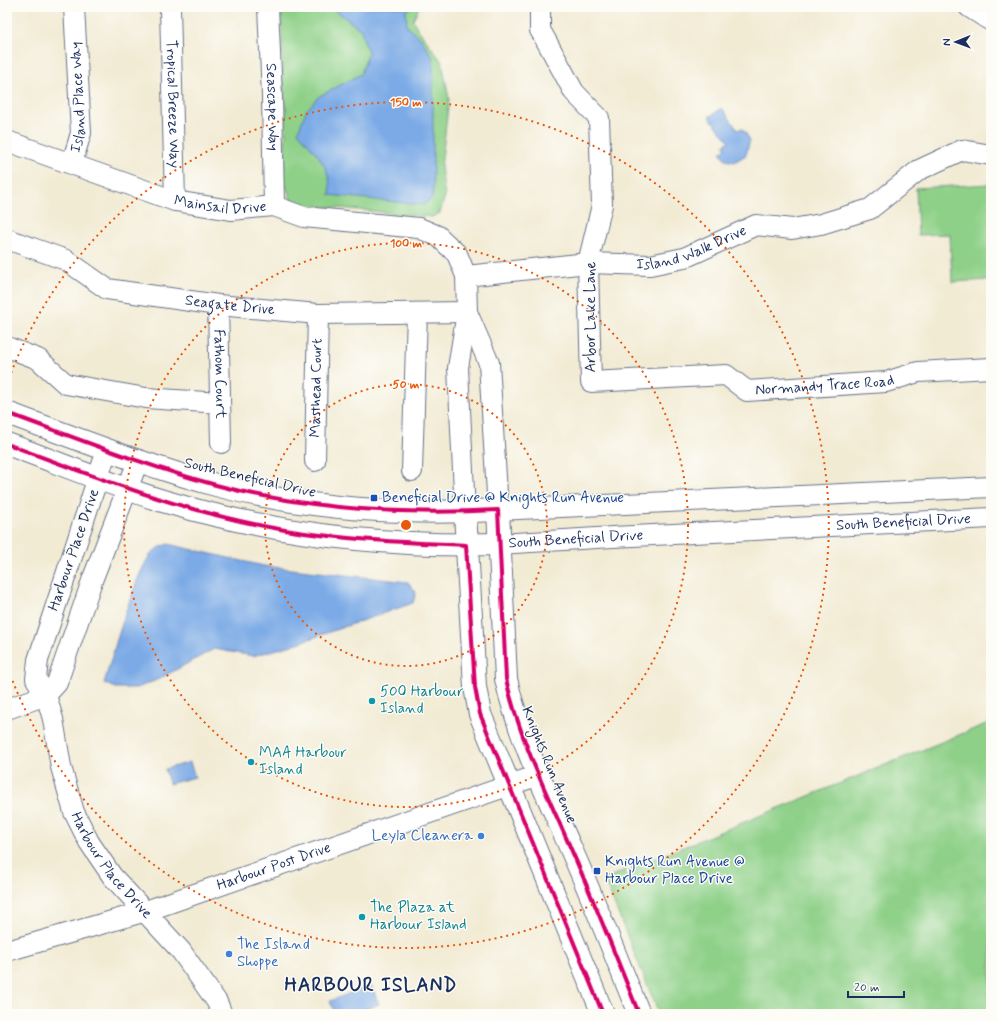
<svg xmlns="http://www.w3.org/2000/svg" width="998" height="1021" viewBox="0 0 998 1021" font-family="Mynerve,sans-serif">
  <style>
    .green { fill: #8ed088; stroke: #548073 }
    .water { fill: #7caae6; stroke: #4c6ca2 }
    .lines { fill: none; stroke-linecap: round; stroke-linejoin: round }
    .minor-casing { stroke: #667187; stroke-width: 22 }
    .tertiary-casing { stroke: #667187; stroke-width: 24 }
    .minor { stroke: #fff; stroke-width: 20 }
    .tertiary { stroke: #fff; stroke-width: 22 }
    .cycleway-casing { stroke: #fdfcf7; stroke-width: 6 }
    .cycleway { stroke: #d6006c; stroke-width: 4 }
    .ring { fill: none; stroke: #e8590c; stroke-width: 2; stroke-dasharray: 2 4 }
    .transit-dot { fill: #1a4fb4; stroke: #fdfcf7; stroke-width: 1.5 }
    .culture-dot { fill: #0f9aa8; stroke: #fdfcf7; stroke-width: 1.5 }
    .shop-dot { fill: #3f7fe0; stroke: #fdfcf7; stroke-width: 1.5 }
    .labels { text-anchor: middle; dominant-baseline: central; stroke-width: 3; stroke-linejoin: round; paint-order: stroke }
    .street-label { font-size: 15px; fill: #1b2f5e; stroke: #fdfcf7 }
    .transit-label { font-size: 15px; fill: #164399; stroke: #fdfcf7; text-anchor: start }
    .culture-label { font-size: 15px; fill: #0d838f; stroke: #fdfcf7; text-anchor: start }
    .shop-label { font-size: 15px; fill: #366cbe; stroke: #fdfcf7; text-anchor: end }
    .district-label { font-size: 19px; font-weight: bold; letter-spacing: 1px; fill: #1b2f5e; stroke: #fdfcf7 }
    .centre { fill: #e8590c; stroke: #fdfcf7; stroke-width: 2 }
    .ring-label { font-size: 12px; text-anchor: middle; font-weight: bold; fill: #e8590c; stroke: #fdfcf7; stroke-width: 3; stroke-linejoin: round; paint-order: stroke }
  </style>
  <rect width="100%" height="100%" fill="#fdfcf7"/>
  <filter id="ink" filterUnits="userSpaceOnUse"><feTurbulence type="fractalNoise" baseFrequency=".025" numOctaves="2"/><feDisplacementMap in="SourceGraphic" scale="8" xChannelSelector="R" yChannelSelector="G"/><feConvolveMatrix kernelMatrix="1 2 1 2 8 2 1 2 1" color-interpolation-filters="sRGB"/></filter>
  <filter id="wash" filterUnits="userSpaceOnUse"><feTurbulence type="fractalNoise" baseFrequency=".012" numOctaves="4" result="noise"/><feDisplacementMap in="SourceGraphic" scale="16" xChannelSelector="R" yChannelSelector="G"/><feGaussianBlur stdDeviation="0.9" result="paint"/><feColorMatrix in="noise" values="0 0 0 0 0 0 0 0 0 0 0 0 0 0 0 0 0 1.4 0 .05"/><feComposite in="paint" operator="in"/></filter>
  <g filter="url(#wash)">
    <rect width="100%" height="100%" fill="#f2ebd4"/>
    <!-- green -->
    <g class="green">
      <polygon points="281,7 419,7 413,20 417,28 442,62 449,99 441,167 445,196 440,213 432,217 297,204 291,200 284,181 286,109 283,84"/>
      <polygon points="991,184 991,280 952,282 950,234 918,235 916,188"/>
      <polygon points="991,722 991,1014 659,1014 604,879"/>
    </g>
    <!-- water -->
    <g class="water">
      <path d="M331 7H412L406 11 407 26 421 39 433 58V197L424 205 330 195C332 166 315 153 298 132L306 111 318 97 361 74 368 53 361 30Z"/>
      <polygon points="722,108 738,130 742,128 750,140 746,155 734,162 726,160 720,152 726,148 724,145 729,141 709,117"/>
      <path d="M168 544 264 566 408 582 416 592 413 603 289 646 253 656 214 649 159 679 137 688H116L104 683C112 658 137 564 154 551 157 548 163 546 168 544Z"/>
      <polygon points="190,762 195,777 169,784 165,769"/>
      <polygon points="371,985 379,1004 354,1014 335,1014 330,1001"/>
    </g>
  </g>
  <g filter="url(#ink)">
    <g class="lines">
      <defs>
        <g id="minor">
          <path id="s1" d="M170 7 175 201"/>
          <path id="s2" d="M268 7 272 96 274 206"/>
          <path id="s3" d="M540 7V30L548 44 574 92 599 118 602 205 588 263 591 382 726 375 747 391 886 382 918 372 991 368"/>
          <polyline points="969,7 991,21"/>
          <path id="s4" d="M7 141 175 201 231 210 274 206 304 217 419 228 438 236 457 254 466 276 467 312 458 368 465 512"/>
          <path id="s5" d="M72 163 81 133 74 7"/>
          <path id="s6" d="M7 239 66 260 107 289 218 305 318 314 467 312"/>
          <path id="s7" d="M466 276 588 263 650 265 684 258 756 225 792 229 821 224 870 209 919 170 962 150 991 155"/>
          <path id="s8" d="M218 305 221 443"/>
          <polyline points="467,312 489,363 498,510 991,487"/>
          <polyline points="7,347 38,359 66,384 146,398 220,403"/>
          <path id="s9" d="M107 450 38 660 36 679 46 695 53 719 61 767 74 812 89 842 112 876 181 951 217 1002 222 1014"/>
          <path id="s10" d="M315 461 318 314"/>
          <polyline points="412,471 417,313"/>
          <path id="s11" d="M500 544 613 537 991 518"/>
          <polyline points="7,709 46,695 57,683 93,578 138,461"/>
          <path id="s12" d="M7 951 143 912 539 775"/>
        </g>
        <g id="tertiary">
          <path d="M7 413C76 438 145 466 216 485 308 510 403 515 498 510L506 679C519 738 547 794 571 849 595 903 617 959 639 1014"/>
          <path d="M7 444C59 463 111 485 163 501 273 534 386 547 500 544"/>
          <polyline points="465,512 475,687 480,714 603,1014"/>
        </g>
      </defs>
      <!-- minor casing -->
      <use href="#minor" class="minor-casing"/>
      <!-- tertiary casing -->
      <use href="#tertiary" class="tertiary-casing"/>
      <!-- minor -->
      <use href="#minor" class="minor"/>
      <!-- tertiary -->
      <use href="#tertiary" class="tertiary"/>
      <defs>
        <g id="cycleway">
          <path d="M7 413C76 438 145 466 216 485 308 510 403 515 498 510L506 679C519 738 547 794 571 849 595 903 617 959 639 1014"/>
          <path d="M7 444C98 478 189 514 285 530 345 540 405 542 466 545L475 687 480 714 603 1014"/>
        </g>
      </defs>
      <!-- cycleway casing -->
      <use href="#cycleway" class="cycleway-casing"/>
      <!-- cycleway -->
      <use href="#cycleway" class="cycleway"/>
    </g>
  </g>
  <!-- distance rings -->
  <g class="ring">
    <circle cx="406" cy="525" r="141"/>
    <circle cx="406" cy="525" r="282"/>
    <path d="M7 384A423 423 0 1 1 7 666"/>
  </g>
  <!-- markers -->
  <g class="transit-dot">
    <rect x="370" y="494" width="8" height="8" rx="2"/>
    <rect x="593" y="867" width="8" height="8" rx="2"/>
  </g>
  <g class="culture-dot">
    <circle cx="372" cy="701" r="4"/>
    <circle cx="251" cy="762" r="4"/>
    <circle cx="362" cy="917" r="4"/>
  </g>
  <g class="shop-dot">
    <circle cx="481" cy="836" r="4"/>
    <circle cx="229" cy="954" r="4"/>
  </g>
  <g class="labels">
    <!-- street labels -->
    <g class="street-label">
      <text stroke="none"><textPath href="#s5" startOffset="67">Island Place Way</textPath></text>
      <text stroke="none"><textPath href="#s1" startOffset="97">Tropical Breeze Way</textPath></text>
      <text stroke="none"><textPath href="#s2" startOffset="100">Seascape Way</textPath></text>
      <text stroke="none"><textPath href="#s4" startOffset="224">Mainsail Drive</textPath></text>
      <text stroke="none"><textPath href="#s7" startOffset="229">Island Walk Drive</textPath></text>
      <text stroke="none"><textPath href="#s6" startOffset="237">Seagate Drive</textPath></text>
      <text transform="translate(591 317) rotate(-90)">Arbor Lake Lane</text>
      <text stroke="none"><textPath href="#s8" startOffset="69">Fathom Court</textPath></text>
      <text stroke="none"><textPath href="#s3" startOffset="635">Normandy Trace Road</textPath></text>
      <text stroke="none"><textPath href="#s10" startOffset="73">Masthead Court</textPath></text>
      <text transform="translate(250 478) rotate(13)">South Beneficial Drive</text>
      <text stroke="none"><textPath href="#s11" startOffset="404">South Beneficial Drive</textPath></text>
      <text stroke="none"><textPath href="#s11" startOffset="76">South Beneficial Drive</textPath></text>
      <text transform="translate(74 550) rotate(-71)">Harbour Place Drive</text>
      <text transform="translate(549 765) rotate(68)">Knights Run Avenue</text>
      <text stroke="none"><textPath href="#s9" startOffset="445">Harbour Place Drive</textPath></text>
      <text stroke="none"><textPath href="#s12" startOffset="280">Harbour Post Drive</textPath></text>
    </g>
    <!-- transit labels -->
    <g class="transit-label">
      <text x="382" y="498">Beneficial Drive @ Knights Run Avenue</text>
      <text x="605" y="862">Knights Run Avenue @<tspan x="605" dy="17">Harbour Place Drive</tspan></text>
    </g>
    <!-- culture labels -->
    <g class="culture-label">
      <text x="380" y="692">500 Harbour<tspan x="380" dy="17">Island</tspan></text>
      <text x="259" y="753">MAA Harbour<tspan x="259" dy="17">Island</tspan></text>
      <text x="370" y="908">The Plaza at<tspan x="370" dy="17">Harbour Island</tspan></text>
    </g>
    <!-- shop labels -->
    <g class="shop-label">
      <text x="473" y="836">Leyla Cleanera</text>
      <text x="237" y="945" text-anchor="start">The Island<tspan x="237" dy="17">Shoppe</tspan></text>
    </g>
    <!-- district labels -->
    <g class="district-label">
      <text x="371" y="985">HARBOUR ISLAND</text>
    </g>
  </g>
  <circle cx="406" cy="525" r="6" class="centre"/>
  <g class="ring-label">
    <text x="406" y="106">150 m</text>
    <text x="406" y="247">100 m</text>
    <text x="406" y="388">50 m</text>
  </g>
  <!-- margin -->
  <rect width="998" height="1021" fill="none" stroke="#fdfcf7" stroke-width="24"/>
  <!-- north arrow -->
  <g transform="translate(956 42) rotate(269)" stroke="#fdfcf7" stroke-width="3" paint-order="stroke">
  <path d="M0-3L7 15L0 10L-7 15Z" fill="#1b2f5e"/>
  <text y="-6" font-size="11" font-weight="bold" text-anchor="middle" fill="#1b2f5e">N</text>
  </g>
  <!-- scale -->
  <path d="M848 991v6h56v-6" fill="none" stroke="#1b2f5e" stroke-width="2"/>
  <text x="854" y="991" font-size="12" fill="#1b2f5e" stroke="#fdfcf7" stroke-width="3" paint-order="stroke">20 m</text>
</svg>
